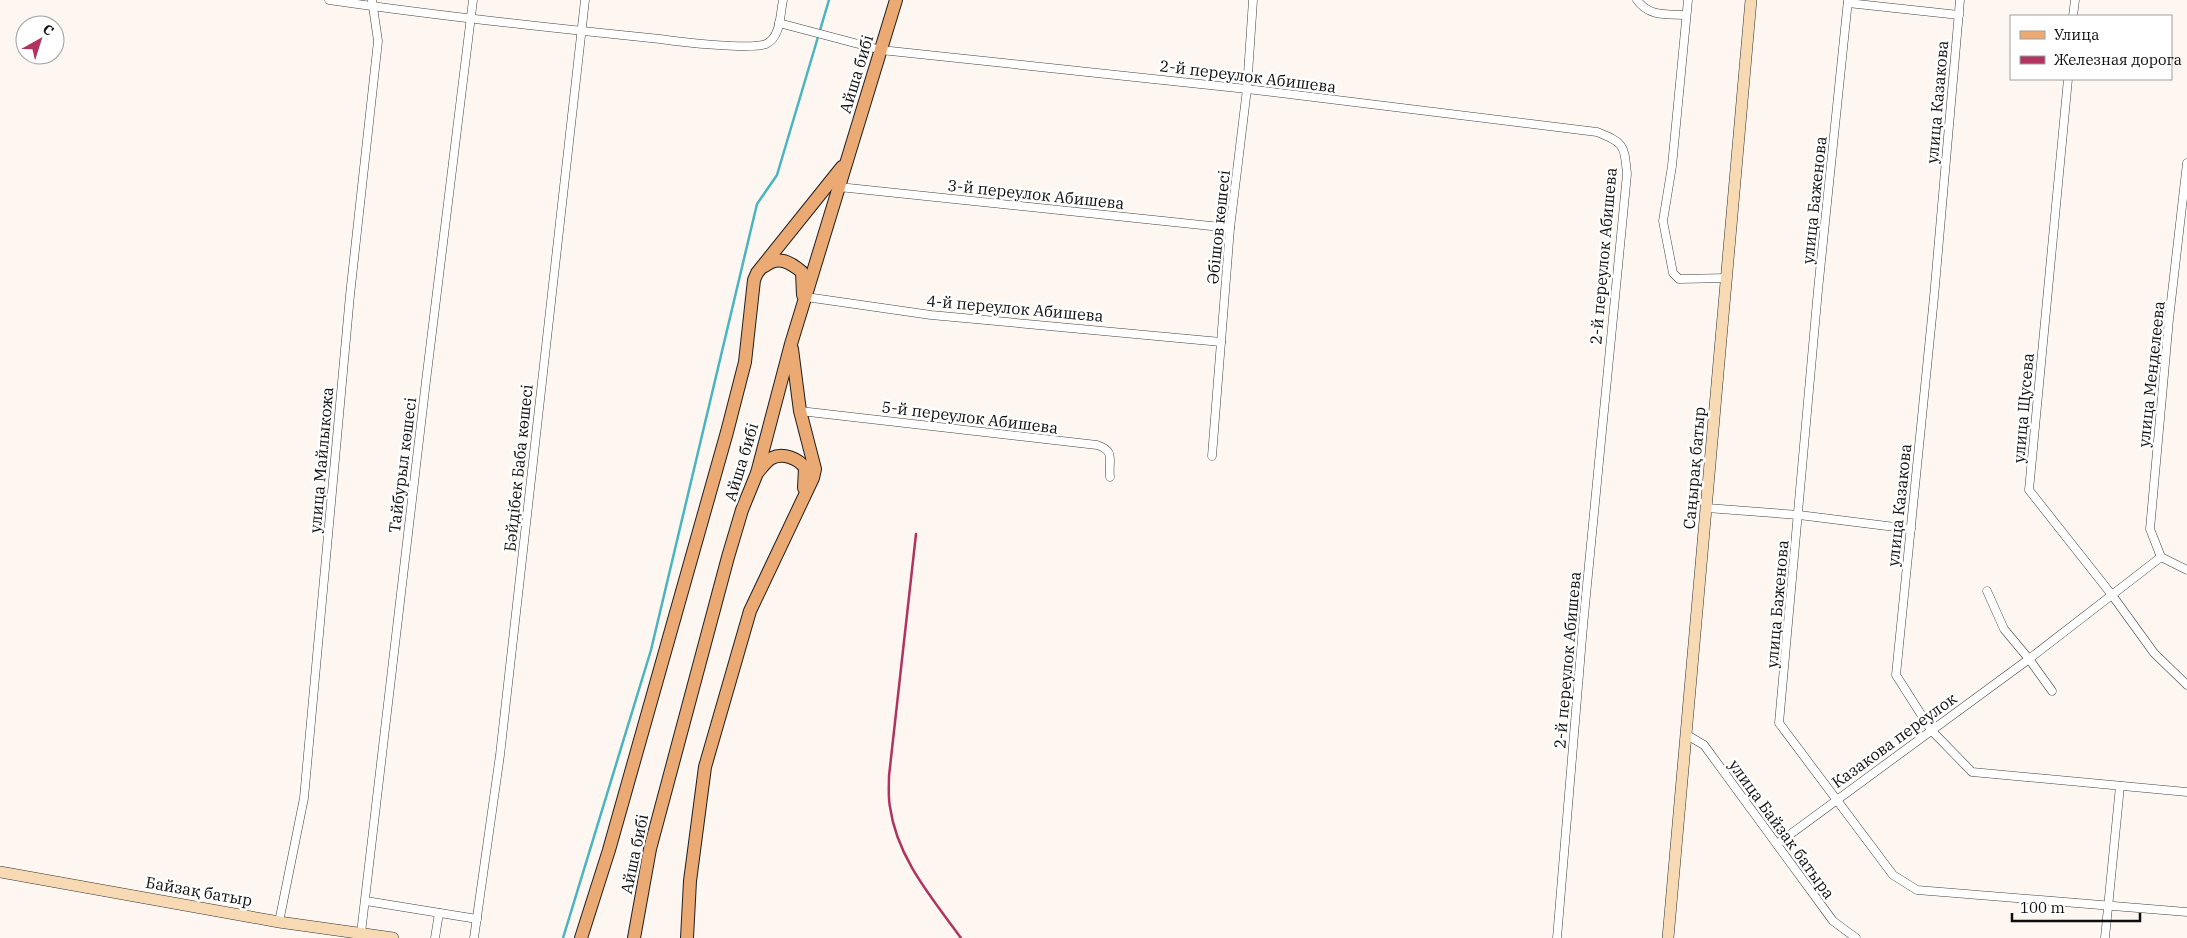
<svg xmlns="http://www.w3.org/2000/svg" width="2187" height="938" viewBox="0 0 2187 938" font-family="'IBM Plex Serif',serif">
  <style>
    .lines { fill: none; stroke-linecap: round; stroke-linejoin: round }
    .stream { stroke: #49b5c0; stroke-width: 2.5 }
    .street-casing { stroke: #414141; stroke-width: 9 }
    .secondary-casing { stroke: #303030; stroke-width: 12 }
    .primary-casing { stroke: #1f1f1f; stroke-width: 14 }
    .street { stroke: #fff; stroke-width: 8 }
    .secondary { stroke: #f7dab3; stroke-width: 11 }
    .primary { stroke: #eba974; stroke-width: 12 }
    .rail { stroke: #b13460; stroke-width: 2.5 }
    .labels { text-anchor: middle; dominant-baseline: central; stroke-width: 5; stroke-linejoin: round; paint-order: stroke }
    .street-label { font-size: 16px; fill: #0e0e0e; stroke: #fff }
  </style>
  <rect width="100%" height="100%" fill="#fef7f1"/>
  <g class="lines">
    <!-- stream -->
    <polyline class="stream" points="563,938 651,650 757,204 777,175 829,0"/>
    <defs>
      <g id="street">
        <path d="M329 0C439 16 550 28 660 39 680 42 750 50 766 44 781 37 780 14 783 0"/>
        <path d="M1637 0C1649 17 1667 14 1686 15"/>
        <polyline points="1688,0 1672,166 1663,221 1673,273 1679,279 1727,278"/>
        <polyline points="1848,0 1818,290 1779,723 1893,875 1917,890 2187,912"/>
        <polyline points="1960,0 1934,297 1896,675 1931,730 1972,772 2187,792"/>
        <polyline points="1848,3 1959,15"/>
        <polyline points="2073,16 2075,0"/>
        <path d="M779 23 881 50 1247 89 1597 132C1625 143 1624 145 1627 174L1583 626 1557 938"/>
        <polyline points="2068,79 2029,490 2112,595 2154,653 2187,685"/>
        <polyline points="2187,163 2169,319 2150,529 2161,557 2187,570"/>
        <polyline points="839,187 1230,228"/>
        <polyline points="806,297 931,315 1221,342"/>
        <path d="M800 411 1097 445C1116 451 1108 460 1110 477"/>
        <polyline points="1212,456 1230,228 1247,89 1253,0"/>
        <polyline points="1707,508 1799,515 1911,529"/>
        <polyline points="1987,591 2004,629 2029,659 2052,691"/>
        <polyline points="1687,735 1704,745 1833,921 1856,938"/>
        <polyline points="1777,844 2029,659 2161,557"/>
        <polyline points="366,901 477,919"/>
        <polyline points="279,922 304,798 350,295 378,41 372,0"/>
        <polyline points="361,933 426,381 473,0"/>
        <polyline points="435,938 439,913"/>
        <polyline points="474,938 500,755 585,0"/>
        <polyline points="2105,938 2120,786"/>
      </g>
      <g id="secondary">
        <polyline points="0,872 279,922 393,938"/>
        <polyline points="1668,938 1751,0"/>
      </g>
      <g id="primary">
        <path d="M765 266C778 255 790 262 802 272L803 295"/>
        <path d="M757 473C761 469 766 461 772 458 783 452 799 459 805 468L804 488"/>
        <polyline points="581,938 609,850 727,432 745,362 754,280 757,273 842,167"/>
        <polyline points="634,938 650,849 728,557 742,510 757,473 791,344 896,0"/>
        <polyline points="687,938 690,881 705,767 750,611 813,478 815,469 800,411 792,349"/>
      </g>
    </defs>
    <!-- street casing -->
    <use href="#street" class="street-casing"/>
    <!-- secondary casing -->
    <use href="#secondary" class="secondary-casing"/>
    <!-- primary casing -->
    <use href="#primary" class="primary-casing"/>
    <!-- street -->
    <use href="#street" class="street"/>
    <!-- secondary -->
    <use href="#secondary" class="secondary"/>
    <!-- primary -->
    <use href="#primary" class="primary"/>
    <!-- rail -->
    <path class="rail" d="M916 534 889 776C889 786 888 797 890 807 897 858 932 898 961 938"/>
  </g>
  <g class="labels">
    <!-- street labels -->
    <g class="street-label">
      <text transform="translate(856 74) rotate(-73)">Айша бибі</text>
      <text transform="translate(1248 76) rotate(7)">2-й переулок Абишева</text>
      <text transform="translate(1937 102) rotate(-85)">улица Казакова</text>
      <text transform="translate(1036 194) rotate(6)">3-й переулок Абишева</text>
      <text transform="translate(1814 200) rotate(-84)">улица Баженова</text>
      <text transform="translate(1218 227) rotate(-84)">Әбішов көшесі</text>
      <text transform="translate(1603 256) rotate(-85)">2-й переулок Абишева</text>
      <text transform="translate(1015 308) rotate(5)">4-й переулок Абишева</text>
      <text transform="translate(2151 374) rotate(-84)">улица Менделеева</text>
      <text transform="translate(2023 408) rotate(-85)">улица Щусева</text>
      <text transform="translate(970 417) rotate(7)">5-й переулок Абишева</text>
      <text transform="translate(321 460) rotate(-85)">улица Майлыкожа</text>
      <text transform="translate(741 462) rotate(-73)">Айша бибі</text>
      <text transform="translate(402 465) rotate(-83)">Тайбурыл көшесі</text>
      <text transform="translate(518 468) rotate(-84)">Бәйдібек Баба көшесі</text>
      <text transform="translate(1694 468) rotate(-85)">Саңырақ батыр</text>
      <text transform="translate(1899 505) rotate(-84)">улица Казакова</text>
      <text transform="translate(1777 604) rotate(-85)">улица Баженова</text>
      <text transform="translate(1567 660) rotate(-85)">2-й переулок Абишева</text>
      <text transform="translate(1894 740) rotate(-36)">Казакова переулок</text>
      <text transform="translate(1782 829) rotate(54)">улица Байзак батыра</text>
      <text transform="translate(634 854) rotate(-78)">Айша бибі</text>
      <text transform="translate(199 891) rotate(10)">Байзақ батыр</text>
    </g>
  </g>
  <!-- legend -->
  <rect x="2010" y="15" width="162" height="65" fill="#ffffff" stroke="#9f9f9f"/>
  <rect x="2020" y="31" width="25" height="8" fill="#eba974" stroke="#9f9f9f"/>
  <text x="2054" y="40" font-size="15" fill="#0e0e0e">Улица</text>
  <rect x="2020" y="56" width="25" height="8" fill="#b13460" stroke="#9f9f9f"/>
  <text x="2054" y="65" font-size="15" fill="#0e0e0e">Железная дорога</text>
  <!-- north arrow -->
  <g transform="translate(40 40) rotate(39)"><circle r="24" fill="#ffffff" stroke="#9f9f9f"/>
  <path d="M0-4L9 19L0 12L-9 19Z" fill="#b13460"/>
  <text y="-8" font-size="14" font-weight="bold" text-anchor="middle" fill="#0e0e0e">С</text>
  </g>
  <!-- scale -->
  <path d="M2012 913v8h128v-8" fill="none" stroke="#0e0e0e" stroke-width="2.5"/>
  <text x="2020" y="913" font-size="15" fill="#0e0e0e" stroke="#ffffff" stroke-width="4" paint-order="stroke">100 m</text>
</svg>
